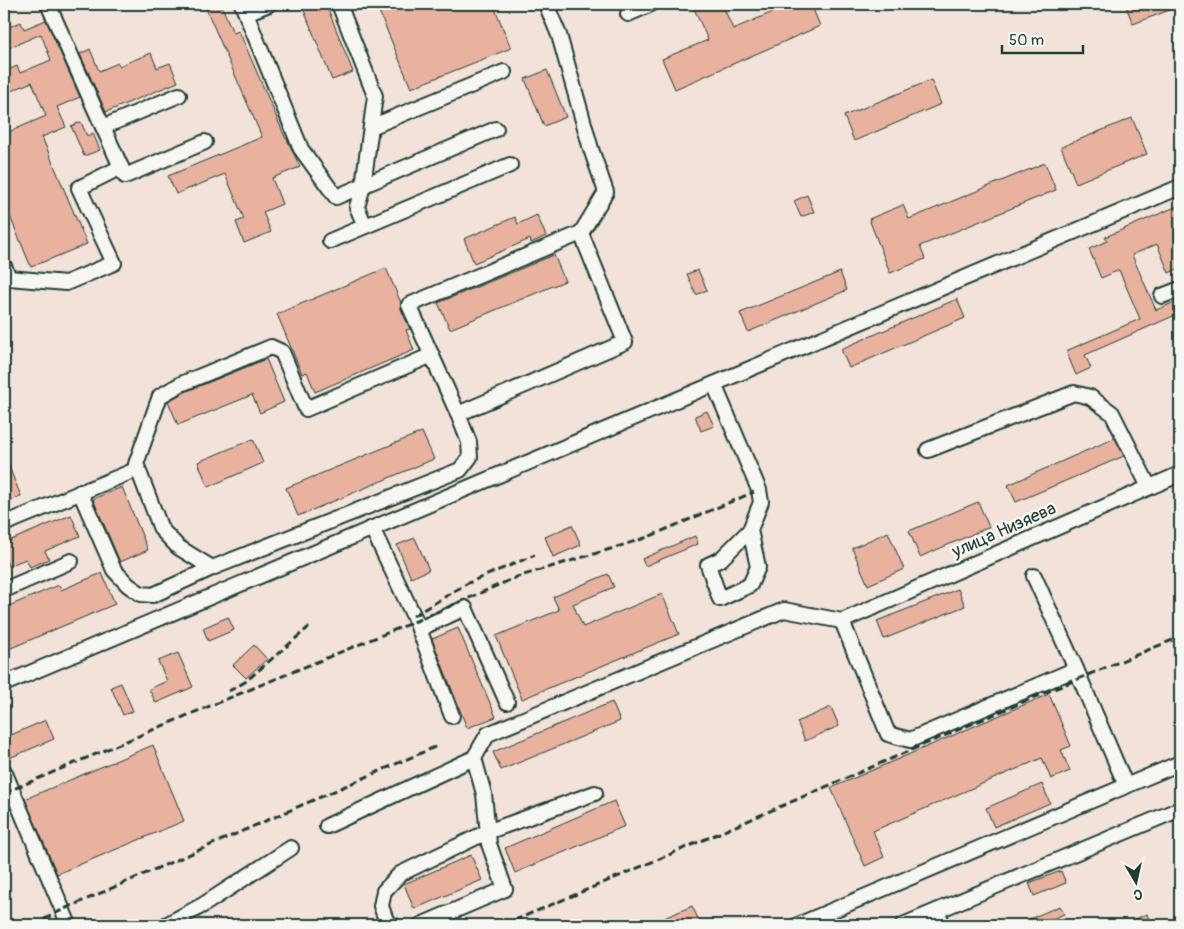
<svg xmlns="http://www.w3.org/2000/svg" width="1184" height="929" viewBox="0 0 1184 929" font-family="Pangolin,sans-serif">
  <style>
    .built { fill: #f2e2d9 }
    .building { fill: #e9b29f; stroke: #1f3d34 }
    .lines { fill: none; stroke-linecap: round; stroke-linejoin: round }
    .minor-casing { stroke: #1f3d34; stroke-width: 18 }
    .minor { stroke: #f6f6f2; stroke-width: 14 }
    .rail { stroke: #1f3d34; stroke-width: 3; stroke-dasharray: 8 4; stroke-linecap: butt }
    .labels { text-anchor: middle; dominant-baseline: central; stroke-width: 5; stroke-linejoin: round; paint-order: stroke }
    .street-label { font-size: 18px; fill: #1f3d34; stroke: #f6f6f2 }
  </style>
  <rect width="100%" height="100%" fill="#f6f6f2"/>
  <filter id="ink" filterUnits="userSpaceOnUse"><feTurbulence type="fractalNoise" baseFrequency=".02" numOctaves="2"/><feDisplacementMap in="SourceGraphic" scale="10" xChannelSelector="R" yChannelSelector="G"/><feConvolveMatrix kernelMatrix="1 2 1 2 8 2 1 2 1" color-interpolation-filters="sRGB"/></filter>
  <g filter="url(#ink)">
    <!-- built -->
    <rect class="built" x="4" y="4" width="1176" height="921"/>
    <!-- building -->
    <g class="building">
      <polygon points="204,4 221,4 233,33 239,31 286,139 287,139 300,167 272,178 282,204 263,212 271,232 244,243 236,222 244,219 225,174 176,194 168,176 262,137"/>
      <polygon points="313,4 326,4 353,72 332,80 303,8"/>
      <polygon points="376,4 493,4 511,48 411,88"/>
      <polygon points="692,4 722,4 733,29 792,4 811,4 820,26 675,89 662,59 708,40"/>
      <polygon points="1125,4 1180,4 1180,6 1133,24"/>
      <polygon points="46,20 80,97 57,107 66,127 42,137 87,244 31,267 4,202 4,134 46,116 32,82 4,94 4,72 17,66 20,73 51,60 41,34 4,50 4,29 21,22 24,29"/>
      <polygon points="90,49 99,71 118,63 119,66 151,53 157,68 170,63 178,82 106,112 80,54"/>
      <polygon points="547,70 566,117 544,126 525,79"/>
      <polygon points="931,80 941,104 854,141 844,116"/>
      <polygon points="1132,118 1147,154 1076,183 1061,147"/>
      <polygon points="81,122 87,136 93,133 100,150 84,156 71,126"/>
      <polygon points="1045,163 1056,190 920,246 925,259 890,273 869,219 903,205 909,219"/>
      <polygon points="807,195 814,212 801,217 794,201"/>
      <polygon points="1180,205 1180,268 1169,273 1157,244 1132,255 1156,310 1180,300 1180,313 1085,355 1091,368 1076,375 1066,351 1140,319 1119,270 1101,278 1089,249 1107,241 1105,237"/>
      <polygon points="537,215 546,236 531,243 530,239 474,263 464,239 515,217 518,224"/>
      <polygon points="554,255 565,281 450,329 438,303"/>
      <polygon points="386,268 401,303 401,309 410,329 406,330 414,350 315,392 307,372 302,374 277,314"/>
      <polygon points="698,270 707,290 696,295 687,274"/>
      <polygon points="840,272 847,290 748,332 740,313"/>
      <polygon points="957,299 965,318 849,368 841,349"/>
      <polygon points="266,359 284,402 260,413 252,395 178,425 168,401 185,392"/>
      <polygon points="707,411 714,426 701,431 695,416"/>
      <polygon points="422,432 434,459 298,516 286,488"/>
      <polygon points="1115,438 1124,456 1016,502 1008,485"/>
      <polygon points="253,439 263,463 208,487 198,462"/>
      <polygon points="4,455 21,496 4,503"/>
      <polygon points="122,487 148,550 120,562 93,499"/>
      <polygon points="978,502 989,527 920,557 909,531"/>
      <polygon points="71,515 80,536 45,551 49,559 30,567 26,559 8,566 4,556 4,543"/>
      <polygon points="572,525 581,545 553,557 545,537"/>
      <polygon points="888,532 904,569 868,585 852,548"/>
      <polygon points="695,536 698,544 645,566 642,559"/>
      <polygon points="415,538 429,570 411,578 397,545"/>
      <polygon points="102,573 115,604 4,651 4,608 59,585 61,590"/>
      <polygon points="608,574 614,587 573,604 583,627 662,594 679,634 522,699 496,636 559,610 553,597"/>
      <polygon points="958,589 965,606 884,639 877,621"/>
      <polygon points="228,617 234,630 208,641 203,628"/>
      <polygon points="458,628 496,717 467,728 432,639"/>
      <polygon points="254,645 267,659 246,678 233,665"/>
      <polygon points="178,653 193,687 156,703 149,689 167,681 158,661"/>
      <polygon points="121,683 133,711 123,715 111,687"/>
      <polygon points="1049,694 1071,746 1061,750 1070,771 1051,779 1042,758 873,831 884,857 865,866 831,788"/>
      <polygon points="612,702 620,721 501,770 493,752"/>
      <polygon points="831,707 839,726 805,741 797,722"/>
      <polygon points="46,720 54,739 7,759 4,750 4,738"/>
      <polygon points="153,745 184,821 57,874 25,799"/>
      <polygon points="1042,784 1050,803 994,827 986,808"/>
      <polygon points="614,801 625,826 515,873 505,848"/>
      <polygon points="471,855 482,880 414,909 404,884"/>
      <polygon points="1061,871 1066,883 1034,896 1029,883"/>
      <polygon points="692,906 701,925 648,925"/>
      <polygon points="1060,906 1064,914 1038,925 1015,925"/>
      <polygon points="1147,914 1151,925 1138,925 1135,919"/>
    </g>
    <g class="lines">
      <defs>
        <g id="minor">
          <polyline points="48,4 103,127 179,95"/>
          <polyline points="242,4 301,149 336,197 496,129"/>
          <polyline points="339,4 375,96 363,186 357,207 365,226"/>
          <polyline points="246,13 269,4"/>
          <polyline points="628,14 651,4"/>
          <polyline points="103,127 125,176 205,142"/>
          <polyline points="371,127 504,72"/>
          <polyline points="330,241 510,165"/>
          <polyline points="4,266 9,278 66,283 114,263 79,188 121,167"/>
          <polyline points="1162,296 1180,289"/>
          <polyline points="714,384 759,490 761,502 750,530 721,559 708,565 720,599 750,585 758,567 750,530"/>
          <polyline points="458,414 625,342 581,233 606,192 591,149 559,35 546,4"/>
          <polyline points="928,450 1074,393 1090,397 1112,413 1149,487"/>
          <polyline points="80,492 114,570 128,585 141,594 153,595 212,568 460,470 470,457 469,442 458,414 409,305 581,233"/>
          <polyline points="4,524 138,469"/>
          <polyline points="372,528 416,621 452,716"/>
          <polyline points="212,568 178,547 161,529 136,464 160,396 181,384 271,347 282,352 306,409 432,355"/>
          <polyline points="1034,576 1076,669 1126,786"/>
          <polyline points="4,590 71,561"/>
          <polyline points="842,621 1180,474"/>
          <polyline points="842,621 888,734 910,740 1076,669"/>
          <polyline points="419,629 465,608 507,702"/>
          <polyline points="4,684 1180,187"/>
          <polyline points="4,771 69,925"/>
          <polyline points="327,826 474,758"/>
          <polyline points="937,911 943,925"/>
          <polyline points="166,925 203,905 291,848"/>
          <polyline points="393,925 387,923 381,906 384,891 400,874 487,832 595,793"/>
          <polyline points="421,925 505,889 489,844 484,794 474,758 488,734 784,610 842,621"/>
          <polyline points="798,925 1180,763"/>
          <polyline points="903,925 1180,809"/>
        </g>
      </defs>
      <!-- minor casing -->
      <use href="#minor" class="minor-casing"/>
      <!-- minor -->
      <use href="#minor" class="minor"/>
      <!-- rail -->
      <g class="rail">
        <polyline points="413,616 468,583 535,555"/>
        <polyline points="229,691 245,682 309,627"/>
        <polyline points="4,793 188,715 416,621 517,577 617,547 648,537 754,492"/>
        <polyline points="33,925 62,910 437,746"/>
        <path d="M503 925C729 831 953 729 1180 637"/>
        <polyline points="1054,925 1062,922"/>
      </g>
    </g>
  </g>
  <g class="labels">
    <!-- street labels -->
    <g class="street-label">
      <text transform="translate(1004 530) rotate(-24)">улица Низяева</text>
    </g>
  </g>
  <!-- margin -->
  <rect width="1184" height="929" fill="none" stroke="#f6f6f2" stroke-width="20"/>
  <rect x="10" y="10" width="1164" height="909" fill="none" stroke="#1f3d34" stroke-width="2" filter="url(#ink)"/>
  <!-- north arrow -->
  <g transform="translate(1136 882) rotate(171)" stroke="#f6f6f2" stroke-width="4" paint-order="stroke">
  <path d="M0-4L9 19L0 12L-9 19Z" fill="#1f3d34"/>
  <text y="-8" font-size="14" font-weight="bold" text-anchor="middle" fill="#1f3d34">С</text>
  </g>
  <!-- scale -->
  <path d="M1002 45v8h81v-8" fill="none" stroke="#1f3d34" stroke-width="2.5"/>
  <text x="1009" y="45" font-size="15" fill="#1f3d34" stroke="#f6f6f2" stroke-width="4" paint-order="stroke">50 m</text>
</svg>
